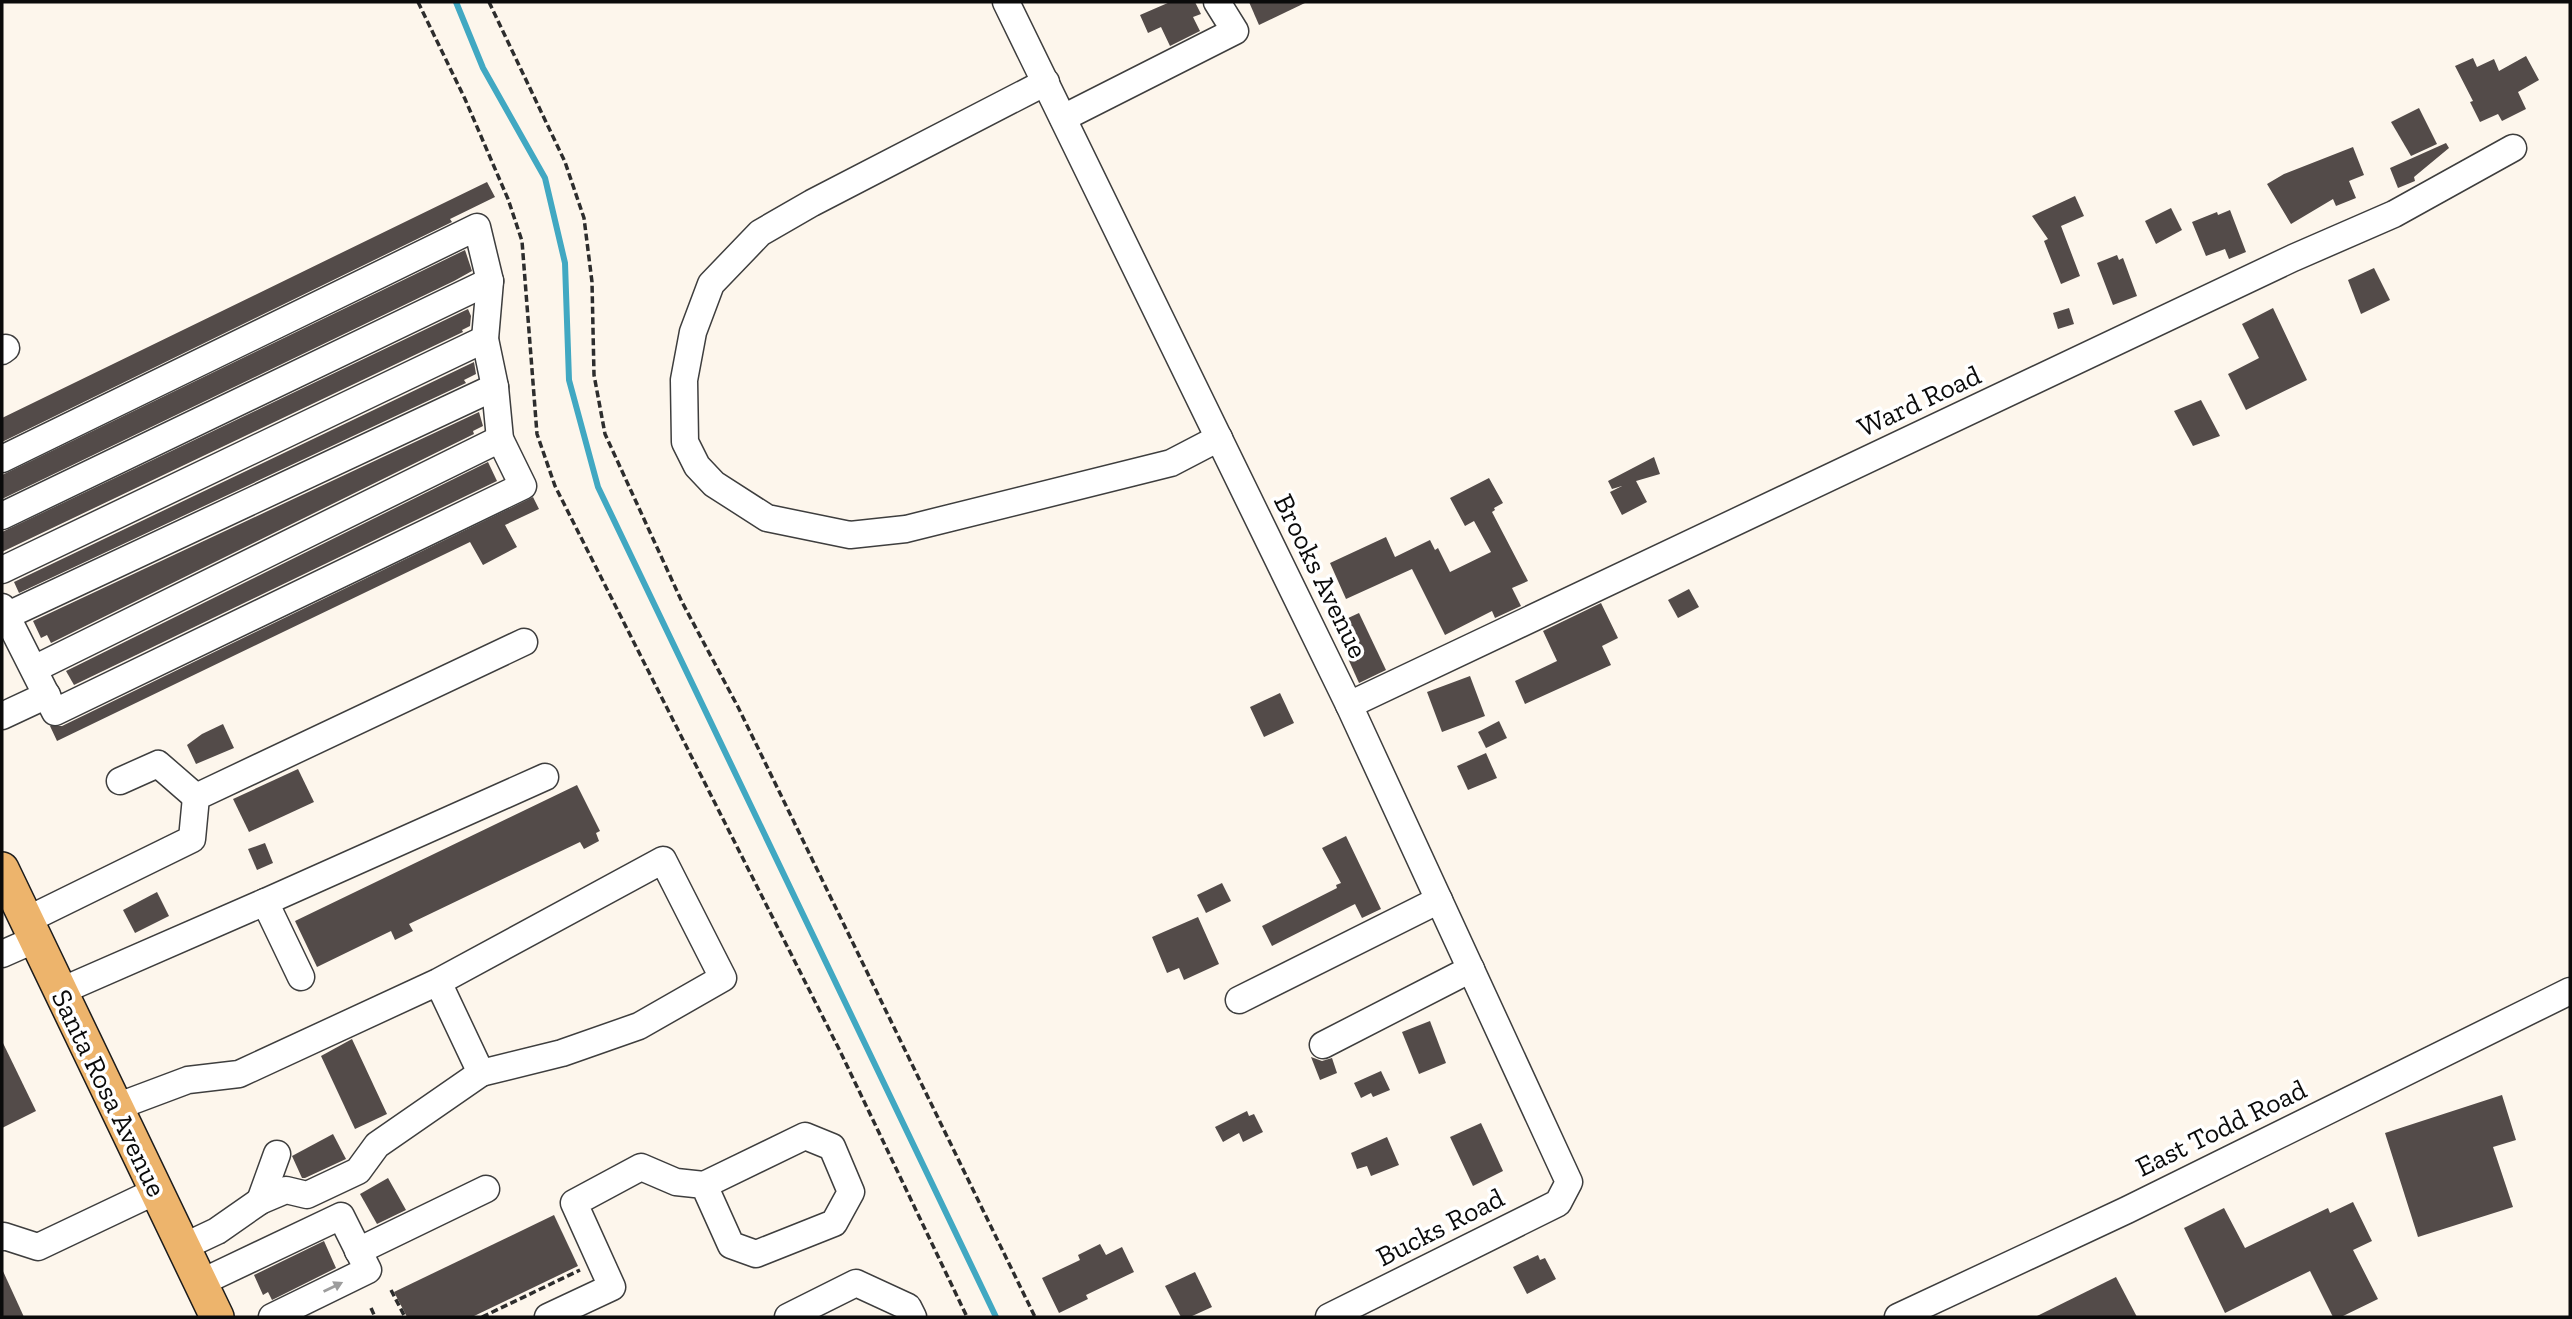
<svg xmlns="http://www.w3.org/2000/svg" width="2572" height="1319" viewBox="0 0 2572 1319" font-family="'Zilla Slab',serif">
  <style>
    .lines { fill: none; stroke-linecap: round; stroke-linejoin: round }
    .stream { stroke: #41a8c2; stroke-width: 6 }
    .building { fill: #534b49 }
    .minor-casing { stroke: #3e3e3e; stroke-width: 29 }
    .major-casing { stroke: #1c1c1c; stroke-width: 36 }
    .path { stroke: #2d2d2d; stroke-width: 3.5; stroke-dasharray: 7 3.5; stroke-linecap: butt }
    .minor { stroke: #fff; stroke-width: 26 }
    .major { stroke: #edb46c; stroke-width: 33 }
    .oneway { fill: #9d9d9d }
    .labels { text-anchor: middle; dominant-baseline: central; stroke-width: 7; stroke-linejoin: round; paint-order: stroke }
    .street-label { font-size: 28px; fill: #0b0b0b; stroke: #fff }
  </style>
  <rect width="100%" height="100%" fill="#fdf6ec"/>
  <g class="lines">
    <!-- stream -->
    <polyline class="stream" points="456,2 483,68 545,178 565,263 569,380 598,487 996,1317"/>
  </g>
  <!-- building -->
  <g class="building">
    <polygon points="1170,2 1195,2 1201,14 1193,17 1200,31 1170,46 1161,27 1148,33 1140,15"/>
    <polygon points="1249,2 1307,2 1259,25"/>
    <polygon points="2526,56 2539,80 2518,92 2526,109 2502,121 2498,114 2480,122 2470,102 2473,101 2455,66 2473,58 2477,67 2494,59 2499,71"/>
    <polygon points="2419,108 2437,144 2411,156 2391,122"/>
    <polygon points="2446,143 2449,148 2414,177 2415,181 2398,188 2390,168"/>
    <polygon points="2353,147 2364,175 2349,181 2356,198 2336,206 2333,199 2291,224 2267,184 2284,174"/>
    <polygon points="487,182 495,197 450,219 452,222 2,442 2,418"/>
    <polygon points="2075,196 2084,216 2061,226 2080,276 2061,284 2044,241 2048,239 2032,216"/>
    <polygon points="2171,208 2182,230 2156,244 2145,221"/>
    <polygon points="2230,210 2246,252 2229,259 2225,249 2206,256 2192,222 2217,212 2218,215"/>
    <polygon points="465,250 472,271 454,281 2,499 2,475"/>
    <polygon points="2117,255 2119,260 2123,258 2137,296 2113,305 2097,263"/>
    <polygon points="2374,268 2390,300 2361,314 2348,280"/>
    <polygon points="2069,308 2074,324 2058,329 2053,313"/>
    <polygon points="2273,308 2307,380 2246,410 2228,374 2259,358 2242,324"/>
    <polygon points="468,309 471,316 470,326 462,330 463,332 2,552 2,532"/>
    <polygon points="474,362 476,374 464,380 466,383 19,593 14,582"/>
    <polygon points="2201,400 2220,436 2193,446 2174,411"/>
    <polygon points="479,412 483,426 473,431 474,434 51,643 47,635 41,638 33,621"/>
    <polygon points="1654,457 1660,474 1636,481 1647,502 1622,515 1610,492 1622,486 1612,489 1608,481"/>
    <polygon points="488,462 497,481 74,685 66,671"/>
    <polygon points="1489,478 1503,503 1494,508 1495,510 1492,512 1528,581 1512,588 1521,606 1495,618 1492,611 1445,635 1412,569 1346,599 1330,563 1386,537 1395,557 1430,540 1435,550 1438,548 1450,572 1491,552 1474,521 1465,526 1450,498"/>
    <polygon points="533,497 539,509 505,525 517,547 483,565 470,542 57,741 50,726 62,726"/>
    <polygon points="1689,589 1699,607 1678,618 1668,600"/>
    <polygon points="1601,603 1618,638 1602,646 1611,665 1525,704 1515,681 1557,661 1543,631"/>
    <polygon points="1359,613 1386,670 1359,683 1333,625"/>
    <polygon points="1470,676 1485,716 1442,732 1427,692"/>
    <polygon points="1280,693 1294,723 1264,737 1250,707"/>
    <polygon points="1499,721 1507,738 1486,748 1478,732"/>
    <polygon points="223,724 234,748 196,764 187,745 202,734"/>
    <polygon points="1486,753 1497,778 1468,790 1457,766"/>
    <polygon points="298,769 314,802 249,832 233,799"/>
    <polygon points="577,785 600,831 596,833 599,841 584,849 580,842 409,924 413,931 395,940 391,931 317,967 295,921"/>
    <polygon points="1346,836 1381,909 1362,918 1355,904 1272,946 1262,926 1337,888 1336,885 1341,883 1322,848"/>
    <polygon points="265,843 273,863 257,870 248,849"/>
    <polygon points="1222,883 1231,901 1206,913 1197,895"/>
    <polygon points="157,892 169,916 135,933 123,910"/>
    <polygon points="1198,917 1219,964 1184,980 1179,968 1167,973 1152,937"/>
    <polygon points="1430,1021 1446,1063 1419,1074 1402,1032"/>
    <polygon points="352,1039 387,1114 355,1129 321,1056"/>
    <polygon points="2,1041 36,1111 2,1128"/>
    <polygon points="1311,1057 1322,1061 1332,1058 1337,1073 1320,1080"/>
    <polygon points="1381,1071 1390,1090 1373,1097 1371,1093 1361,1098 1354,1083"/>
    <polygon points="2502,1095 2516,1140 2493,1147 2513,1207 2418,1237 2385,1133"/>
    <polygon points="1247,1111 1249,1116 1254,1114 1263,1132 1243,1142 1239,1133 1223,1142 1215,1127"/>
    <polygon points="1481,1123 1503,1171 1473,1186 1450,1137"/>
    <polygon points="333,1134 346,1159 305,1178 302,1178 292,1156"/>
    <polygon points="1387,1137 1399,1165 1371,1176 1367,1166 1357,1169 1351,1153"/>
    <polygon points="388,1178 406,1210 377,1224 360,1194"/>
    <polygon points="2353,1202 2372,1241 2353,1250 2378,1299 2341,1317 2333,1317 2310,1271 2225,1313 2184,1228 2224,1208 2245,1248 2328,1208 2330,1213"/>
    <polygon points="554,1215 578,1266 472,1317 407,1317 394,1292"/>
    <polygon points="324,1241 336,1268 272,1300 268,1292 263,1295 254,1275"/>
    <polygon points="1100,1244 1106,1255 1122,1247 1134,1272 1086,1295 1088,1299 1059,1313 1042,1278 1080,1260 1078,1255"/>
    <polygon points="1538,1255 1540,1260 1545,1258 1556,1279 1527,1294 1513,1267"/>
    <polygon points="2,1269 24,1317 2,1317"/>
    <polygon points="1195,1272 1212,1307 1190,1317 1181,1317 1165,1286"/>
    <polygon points="2116,1277 2137,1317 2035,1317"/>
  </g>
  <g class="lines">
    <defs>
      <g id="minor">
        <polyline points="1006,2 1349,705 1569,1182 1558,1203 1329,1317"/>
        <polyline points="1046,82 812,203 760,233 711,284 693,332 684,380 685,442 697,466 714,484 767,518 850,535 906,529 1171,463 1219,438"/>
        <polyline points="1063,118 1235,31 1217,2"/>
        <polyline points="2,351 6,348"/>
        <polyline points="2,459 477,227 490,281 485,339 495,387 500,439 523,486 55,712 2,607"/>
        <polyline points="2,516 490,281"/>
        <polyline points="2,570 485,339"/>
        <polyline points="6,616 495,387"/>
        <polyline points="34,669 500,439"/>
        <polyline points="1349,705 2293,258 2394,214 2513,148"/>
        <polyline points="2,716 47,695"/>
        <polyline points="120,781 158,764 196,797"/>
        <polyline points="265,902 545,777"/>
        <polyline points="27,920 192,839 196,797 524,642"/>
        <polyline points="2,954 36,939"/>
        <polyline points="61,991 265,902 301,977"/>
        <polyline points="1239,1000 1439,900"/>
        <polyline points="1323,1045 1471,969"/>
        <polyline points="116,1107 188,1080 239,1074 438,982 663,860 723,978 639,1026 562,1053 481,1073 438,982"/>
        <polyline points="260,1201 277,1154"/>
        <polyline points="2,1237 4,1236 38,1247 156,1191"/>
        <polyline points="183,1247 217,1231 260,1201 286,1190 307,1195 358,1171 377,1145 481,1073"/>
        <polyline points="358,1251 486,1189"/>
        <polyline points="200,1283 341,1216 368,1270 272,1317"/>
        <polyline points="548,1317 612,1287 574,1203 641,1167 676,1182 704,1185 805,1136 832,1147 851,1192 834,1223 756,1254 731,1245 704,1185"/>
        <polyline points="788,1317 856,1283 908,1307 913,1317"/>
        <polyline points="1898,1317 2127,1210 2570,991"/>
      </g>
      <polyline id="major" points="2,869 217,1317"/>
    </defs>
    <!-- minor casing -->
    <use href="#minor" class="minor-casing"/>
    <!-- major casing -->
    <use href="#major" class="major-casing"/>
    <!-- path -->
    <g class="path">
      <polyline points="418,2 465,99 508,199 522,241 537,434 555,486 840,1051 967,1317"/>
      <polyline points="489,2 565,162 584,218 592,282 594,375 605,434 682,602 738,707 1035,1317"/>
      <polyline points="391,1290 405,1317"/>
      <polyline points="371,1308 375,1317"/>
      <polyline points="482,1317 580,1270"/>
    </g>
    <!-- minor -->
    <use href="#minor" class="minor"/>
    <!-- major -->
    <use href="#major" class="major"/>
  </g>
  <!-- one-way arrows -->
  <defs><path id="oneway-solid" d="M-6-.8H1V-3.2L6.5 0L1 3.2V.8H-6Z" transform="scale(1.75)"/></defs>
  <use class="oneway" href="#oneway-solid" transform="translate(333 1287) rotate(-26)"/>
  <g class="labels">
    <!-- street labels -->
    <g class="street-label">
      <text transform="translate(1919 401) rotate(-25)">Ward Road</text>
      <text transform="translate(1321 576) rotate(64)">Brooks Avenue</text>
      <text transform="translate(109 1093) rotate(64)">Santa Rosa Avenue</text>
      <text transform="translate(2221 1128) rotate(-26)">East Todd Road</text>
      <text transform="translate(1440 1227) rotate(-27)">Bucks Road</text>
    </g>
  </g>
  <!-- border -->
  <rect width="2572" height="1319" fill="none" stroke="#0b0b0b" stroke-width="7"/>
</svg>
